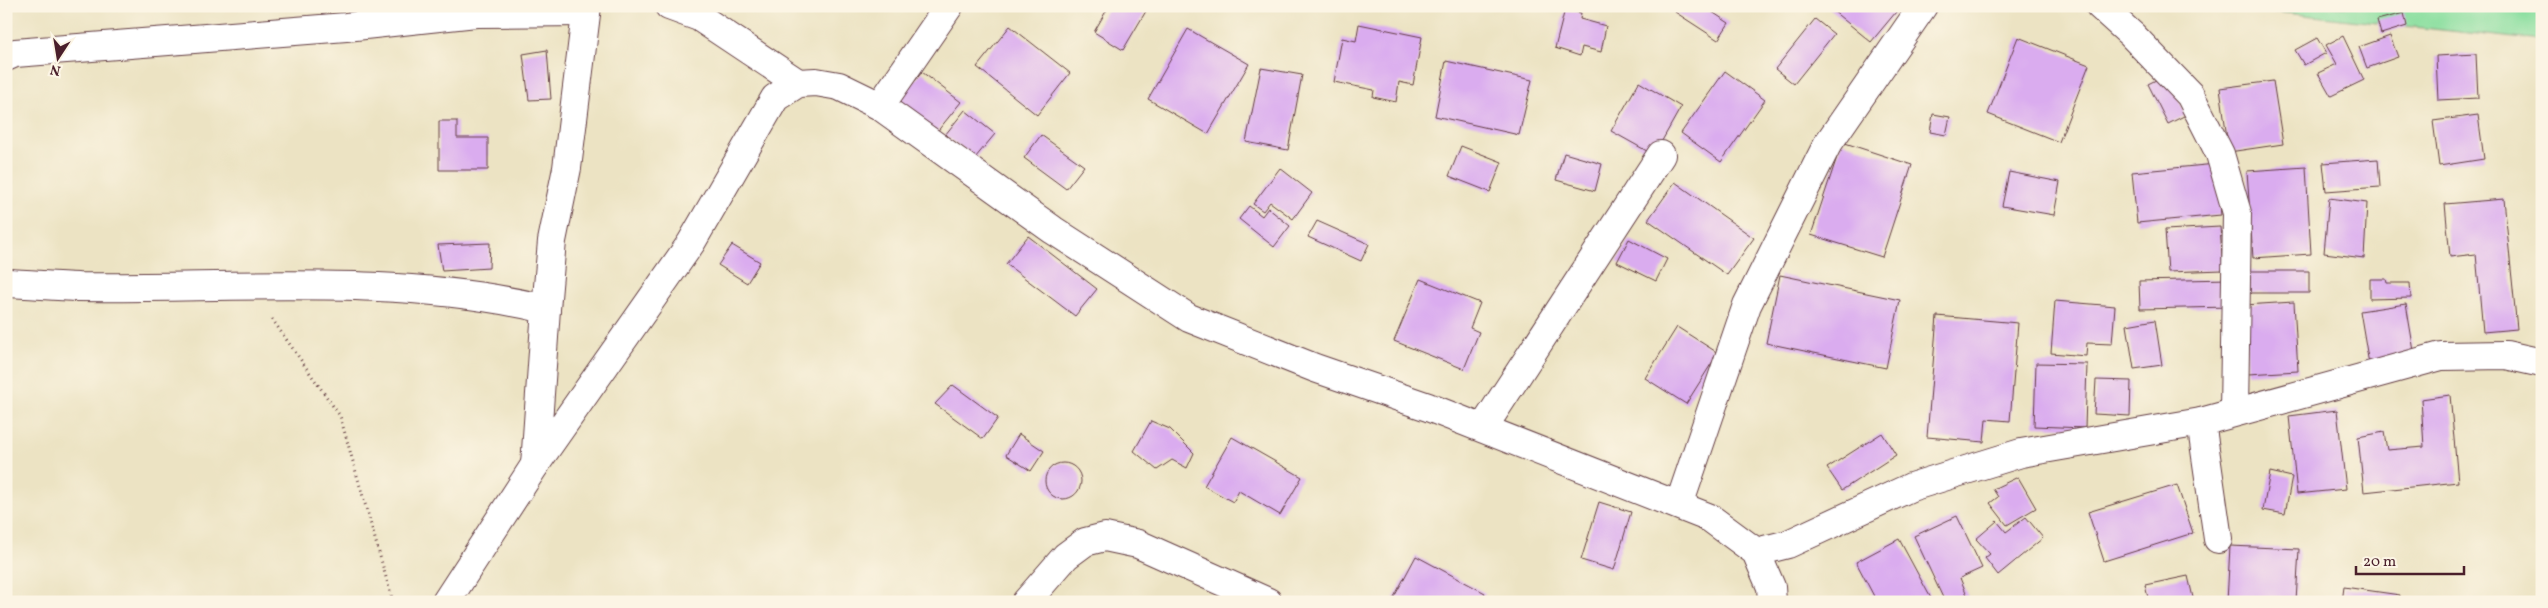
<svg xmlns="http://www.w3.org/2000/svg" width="2548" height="608" viewBox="0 0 2548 608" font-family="Vollkorn,serif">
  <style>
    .green { fill: #8cdfa0; stroke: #6b7f66 }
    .building { fill: #daacef }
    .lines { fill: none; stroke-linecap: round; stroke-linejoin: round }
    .street-casing { stroke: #623c42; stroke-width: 30 }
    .path { stroke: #623c42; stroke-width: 3; stroke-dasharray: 1 4; stroke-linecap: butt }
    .street { stroke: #fff; stroke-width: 28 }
  </style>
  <rect width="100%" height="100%" fill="#fcf5e5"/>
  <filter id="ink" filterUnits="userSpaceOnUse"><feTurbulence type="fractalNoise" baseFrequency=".02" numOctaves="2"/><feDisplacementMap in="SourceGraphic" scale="10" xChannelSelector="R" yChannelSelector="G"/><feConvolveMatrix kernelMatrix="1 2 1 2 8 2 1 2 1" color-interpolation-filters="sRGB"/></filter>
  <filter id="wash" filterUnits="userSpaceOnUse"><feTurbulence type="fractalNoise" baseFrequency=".0096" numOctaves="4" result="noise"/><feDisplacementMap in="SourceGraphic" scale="20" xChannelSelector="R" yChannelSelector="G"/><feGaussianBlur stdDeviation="1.12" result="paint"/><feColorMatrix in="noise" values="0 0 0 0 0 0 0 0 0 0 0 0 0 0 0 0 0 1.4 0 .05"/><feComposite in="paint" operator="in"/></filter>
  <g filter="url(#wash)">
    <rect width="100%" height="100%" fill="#ece3c3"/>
    <!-- green -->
    <polygon class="green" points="2222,6 2542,6 2542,41"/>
    <g id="blocks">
      <!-- building -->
      <g class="building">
        <polygon points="1109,6 1149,6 1123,50 1094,32"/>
        <polygon points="1679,6 1703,6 1729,23 1718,40 1675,12"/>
        <polygon points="1827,6 1901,6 1871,42"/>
        <polygon points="1565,9 1581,13 1580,19 1606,26 1601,52 1582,47 1580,56 1555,48"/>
        <polygon points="2404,13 2407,26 2381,34 2377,20"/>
        <polygon points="1815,19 1834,34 1794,84 1775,69"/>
        <polygon points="1359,24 1422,37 1413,85 1399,82 1396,102 1373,97 1374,90 1334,82 1342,38 1356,41"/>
        <polygon points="1010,26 1070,73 1037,115 977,67"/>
        <polygon points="1188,29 1249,64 1208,134 1148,99"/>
        <polygon points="2343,36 2364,80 2331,96 2318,73 2337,64 2326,45"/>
        <polygon points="2390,36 2398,57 2367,68 2359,47"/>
        <polygon points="2018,37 2089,65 2059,142 1988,114"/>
        <polygon points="2317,38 2326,53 2304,65 2295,50"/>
        <polygon points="547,50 551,99 529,100 523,54"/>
        <polygon points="2476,54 2478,98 2438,100 2436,56"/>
        <polygon points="1446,61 1532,80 1519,135 1435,116"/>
        <polygon points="1261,68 1302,75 1288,150 1246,142"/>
        <polygon points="1725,71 1765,100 1721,162 1681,133"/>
        <polygon points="922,72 961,102 936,133 898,102"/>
        <polygon points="2166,75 2186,115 2168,124 2148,84"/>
        <polygon points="2273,81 2283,144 2229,152 2220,88"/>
        <polygon points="1639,82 1681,107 1654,155 1611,131"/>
        <polygon points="965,110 995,134 975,158 945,135"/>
        <polygon points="1933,114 1950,117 1946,135 1930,132"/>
        <polygon points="2478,115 2484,159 2439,166 2433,121"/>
        <polygon points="439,121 457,121 457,138 488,138 488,170 439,170"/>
        <polygon points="1041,135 1084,166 1066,189 1024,158"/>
        <polygon points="1842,142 1912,165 1882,257 1811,235"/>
        <polygon points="1461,146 1502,162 1490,192 1449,176"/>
        <polygon points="1564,153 1602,164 1595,191 1556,180"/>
        <polygon points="2378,159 2380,187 2326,191 2323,163"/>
        <polygon points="2216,164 2221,215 2137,223 2132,172"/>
        <polygon points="2306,167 2311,254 2253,258 2247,171"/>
        <polygon points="1280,168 1312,193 1293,219 1270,202 1263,211 1253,204"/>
        <polygon points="2009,172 2060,182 2054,215 2002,206"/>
        <polygon points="1675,182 1754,238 1727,275 1648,220"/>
        <polygon points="2329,198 2367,203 2364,258 2324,253"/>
        <polygon points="2504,199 2517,329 2483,332 2476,254 2450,257 2445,204"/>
        <polygon points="1249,206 1262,216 1268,208 1290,226 1274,247 1239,219"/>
        <polygon points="1317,221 1369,244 1361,261 1308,237"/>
        <polygon points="2220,227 2223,270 2168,272 2165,230"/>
        <polygon points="1028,236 1097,289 1075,316 1006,264"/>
        <polygon points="1629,239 1667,259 1656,281 1617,262"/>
        <polygon points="490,243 489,268 442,271 438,245"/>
        <polygon points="732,245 760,262 747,283 718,265"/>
        <polygon points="2241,271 2309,271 2309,293 2240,293"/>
        <polygon points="1780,275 1900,300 1886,368 1766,343"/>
        <polygon points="1420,279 1480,303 1470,328 1479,332 1464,369 1394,341"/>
        <polygon points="2229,279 2230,307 2140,309 2139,281"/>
        <polygon points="2370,279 2386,279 2387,283 2410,283 2411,298 2370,299"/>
        <polygon points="2055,301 2115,306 2112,344 2087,343 2086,356 2051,353"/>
        <polygon points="2294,302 2298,371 2248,374 2244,305"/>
        <polygon points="2406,304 2416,363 2370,370 2360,311"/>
        <polygon points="1937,316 2018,323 2010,421 1986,419 1984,442 1927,437"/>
        <polygon points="2155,320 2162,365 2134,369 2127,325"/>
        <polygon points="1677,327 1718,353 1686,404 1645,378"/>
        <polygon points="2036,363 2087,364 2085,428 2034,426"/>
        <polygon points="2096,380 2131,381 2130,416 2094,414"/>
        <polygon points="953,385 998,418 983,439 935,404"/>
        <polygon points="2450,395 2458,482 2364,492 2358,437 2384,432 2387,450 2424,447 2421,399"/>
        <polygon points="2337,410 2346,489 2297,494 2289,416"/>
        <polygon points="1151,421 1170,429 1194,453 1187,468 1172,460 1157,470 1134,451"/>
        <polygon points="1882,433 1896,455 1842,490 1827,468"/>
        <polygon points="1019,434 1044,451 1031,471 1006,455"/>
        <polygon points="1232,437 1302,477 1280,515 1239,491 1233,502 1204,486"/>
        <circle cx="1063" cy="481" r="18"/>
        <polygon points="2270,472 2292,477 2285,514 2263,510"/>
        <polygon points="2018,477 2036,508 2007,525 1990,503 1998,497 1993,489"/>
        <polygon points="2177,485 2193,533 2104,561 2088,512"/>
        <polygon points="1599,502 1631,512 1614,570 1581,560"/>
        <polygon points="1957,516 1982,568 1960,578 1970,602 1945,602 1914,536"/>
        <polygon points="2026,517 2043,538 1998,575 1985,558 1990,554 1976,539 1997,521 2006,532"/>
        <polygon points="1899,539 1933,602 1877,602 1856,562"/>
        <polygon points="2230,546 2299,549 2296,602 2227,602"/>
        <polygon points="1416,556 1485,593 1481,602 1398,602 1393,599"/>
        <polygon points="2188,576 2194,602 2149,602 2145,585"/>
        <polygon points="2344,587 2400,595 2399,602 2342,602"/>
      </g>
    </g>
  </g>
  <g filter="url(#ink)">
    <use href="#blocks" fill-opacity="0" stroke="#623c42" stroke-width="1"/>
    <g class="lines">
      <defs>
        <g id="street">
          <polyline points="669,6 699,17 798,83"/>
          <polyline points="2100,6 2132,35 2190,95 2220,154 2237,213 2234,412"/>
          <polyline points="6,57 15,53 346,27 476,13 586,12"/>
          <polyline points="880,106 949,6"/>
          <path d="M6 283C30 284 54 286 78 287 234 289 393 273 546 309L535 465"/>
          <polyline points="546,309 552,241 567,168 587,6"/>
          <polyline points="2201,422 2218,539"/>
          <polyline points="1483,428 1661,155"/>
          <polyline points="1679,505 1747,305 1827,145 1923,6"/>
          <polyline points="1756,552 1788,544 1911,487 2021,453 2201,422 2441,356 2506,355 2542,363"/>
          <polyline points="446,602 535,465 691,243 775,98 798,83 816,82 839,86 880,106 1053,230 1189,318 1315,368 1428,407 1710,518 1756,552 1771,587 1772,602"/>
          <polyline points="1026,602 1066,556 1085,542 1105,537 1138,544 1268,602"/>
        </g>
      </defs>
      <!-- street casing -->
      <use href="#street" class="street-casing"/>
      <!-- path -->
      <polyline class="path" points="272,319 340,416 393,602"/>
      <!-- street -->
      <use href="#street" class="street"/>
    </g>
  </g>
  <!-- margin -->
  <rect width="2548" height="608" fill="none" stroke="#fcf5e5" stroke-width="25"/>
  <!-- north arrow -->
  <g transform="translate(58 58) rotate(192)" stroke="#fcf5e5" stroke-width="4" paint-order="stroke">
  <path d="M0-4L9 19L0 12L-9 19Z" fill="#4a1f2b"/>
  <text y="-8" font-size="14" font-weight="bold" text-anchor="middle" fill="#4a1f2b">N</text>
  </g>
  <!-- scale -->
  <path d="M2356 566v8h108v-8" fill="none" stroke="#4a1f2b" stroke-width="2.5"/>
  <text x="2363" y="566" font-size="15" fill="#4a1f2b" stroke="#fcf5e5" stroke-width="4" paint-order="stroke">20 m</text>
</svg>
